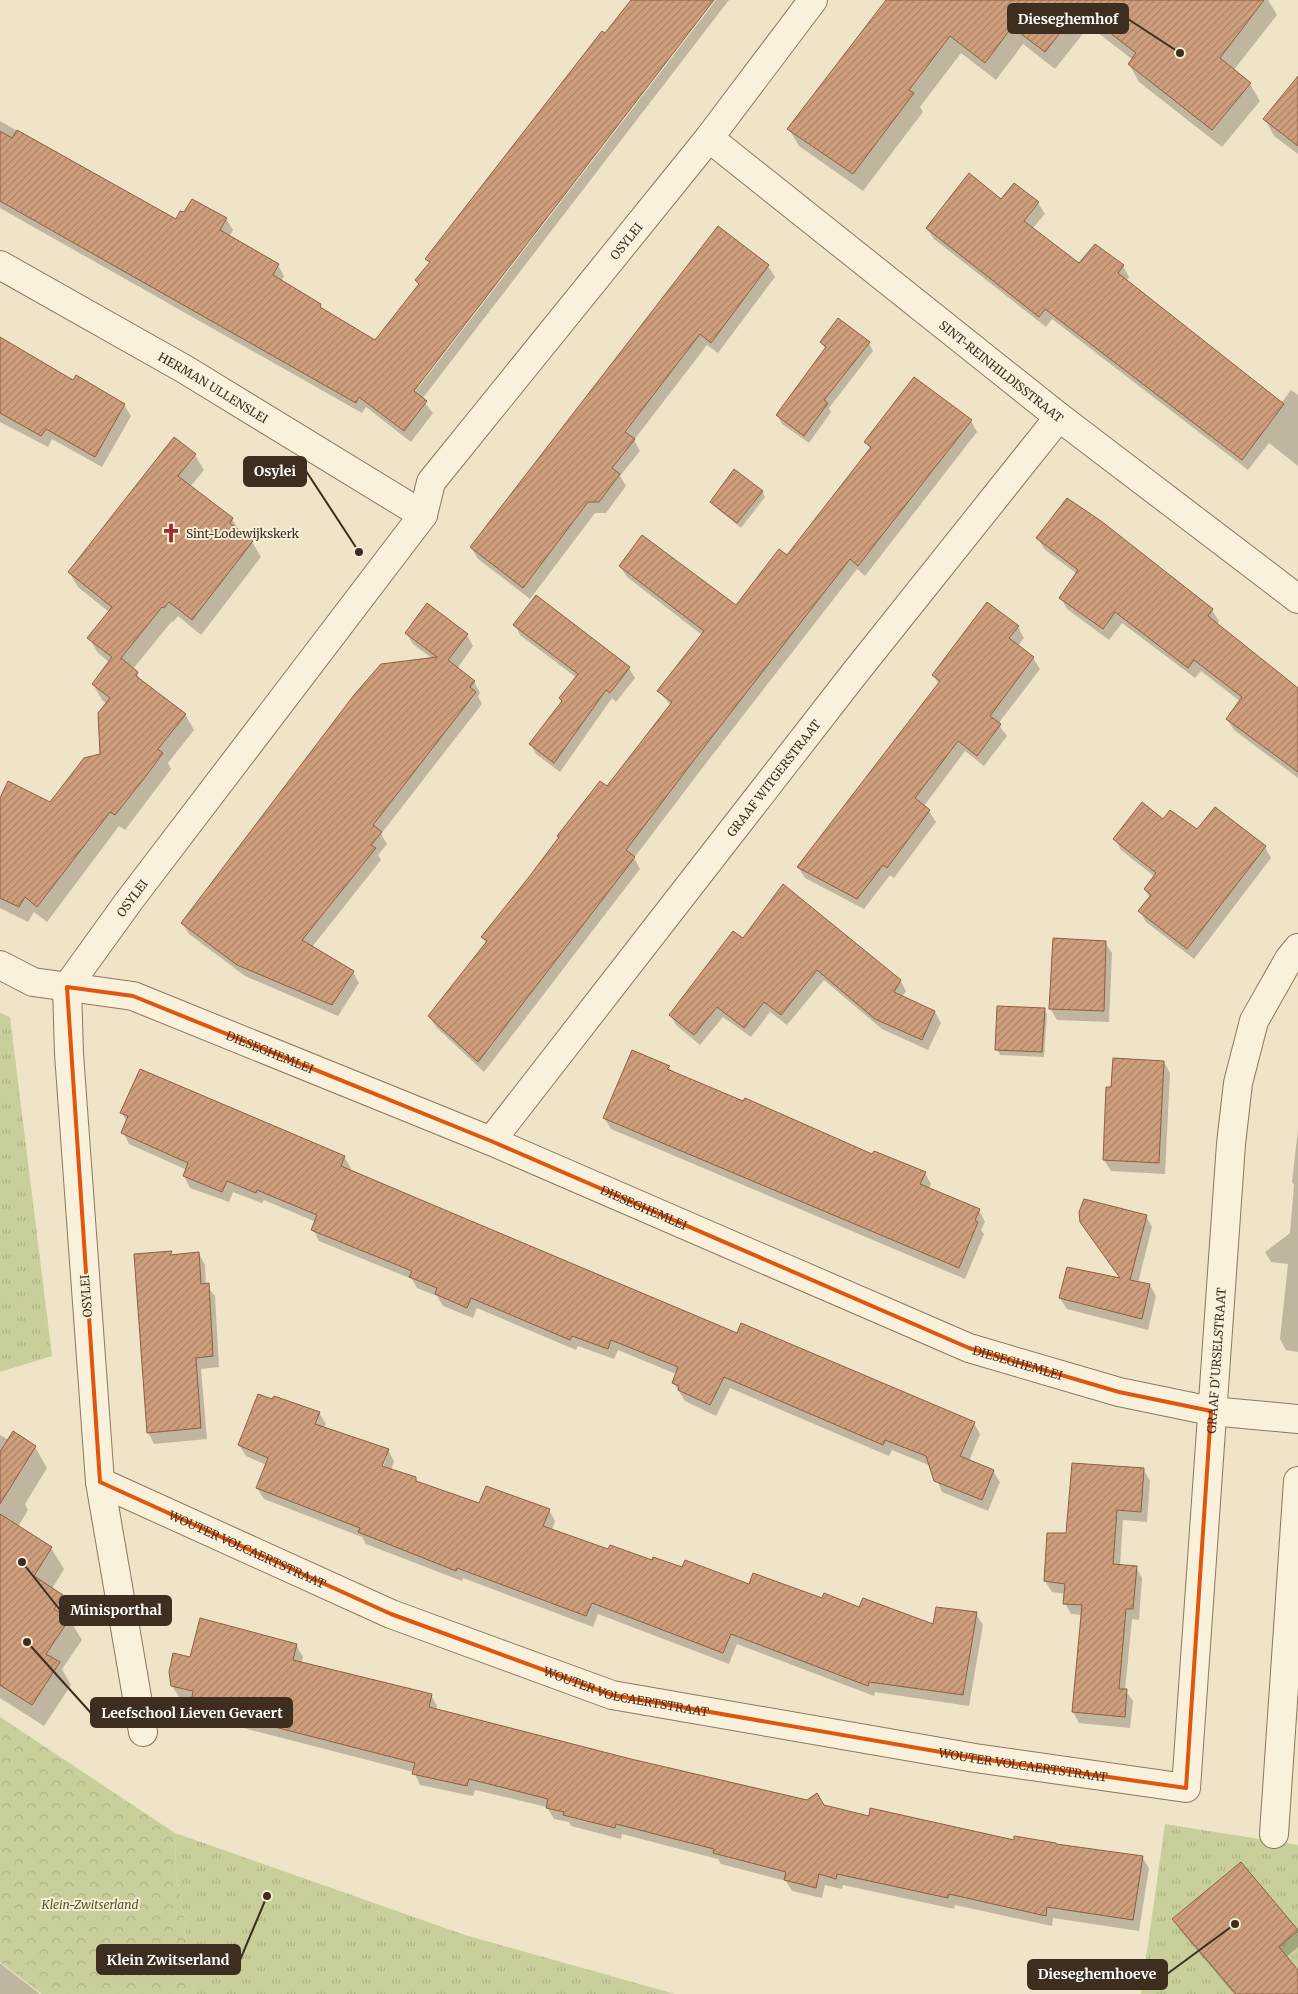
<svg xmlns="http://www.w3.org/2000/svg" width="1298" height="1994" viewBox="0 0 1298 1994" font-family="Merriweather,serif">
  <style>
    .forest { fill: url(#forest-crowns) }
    .park { fill: url(#park-tufts) }
    .shadow { fill: #0003; fill-rule: evenodd }
    .building { fill: url(#building-hatch); stroke: #8d5f41 }
    .lines { fill: none; stroke-linecap: round; stroke-linejoin: round }
    .minor-casing { stroke: #8d765c; stroke-width: 30 }
    .minor { stroke: #faf1dc; stroke-width: 28 }
    .marked { fill: none; stroke: #df570d; stroke-width: 4; stroke-linejoin: round }
    .labels { text-anchor: middle; dominant-baseline: central; stroke-width: 4; stroke-linejoin: round; paint-order: stroke }
    .street-label { font-size: 12px; fill: #3d2e20; stroke: #f7eed8 }
    .poi-label { font-size: 12px; fill: #3d2e20; stroke: #f7eed8; text-anchor: start }
    .park-label { font-size: 12px; font-style: italic; fill: #4d5a26; stroke: #f7eed8 }
    .leader { fill: none; stroke: #3d2e20; stroke-width: 2 }
    .callout-dot { fill: #3d2e20; stroke: #f7eed8; stroke-width: 2 }
    .callout { fill: #3d2e20; stroke: #3d2e20; stroke-width: 2 }
    .callout-label { font-size: 14px; text-anchor: middle; font-weight: bold; fill: #fff }
  </style>
  <defs>
    <pattern id="forest-crowns" width="20" height="18" patternUnits="userSpaceOnUse" patternTransform="scale(1.25)"><rect width="20" height="18" fill="#c9cf9b"/><path d="M2 6a3 3 0 1 1 6 0M12 15a3 3 0 1 1 6 0" fill="none" stroke="#aeb285"/></pattern>
    <pattern id="park-tufts" width="24" height="20" patternUnits="userSpaceOnUse" patternTransform="scale(1.25)"><rect width="24" height="20" fill="#c9cf9b"/><path d="M3 7l-1-3M5 7V3M7 7l1-3M15 17l-1-3M17 17v-4M19 17l1-3" fill="none" stroke="#aeb285"/></pattern>
    <pattern id="building-hatch" width="6" height="6" patternUnits="userSpaceOnUse" patternTransform="scale(1.25)"><rect width="6" height="6" fill="#cf9f7d"/><path d="M-1 1l2-2M0 6l6-6M5 7l2-2" fill="none" stroke="#a98266"/></pattern>
  </defs>
  <rect width="100%" height="100%" fill="#f0e4c8"/>
  <!-- forest -->
  <polygon class="forest" points="0,1717 175,1833 176,1872 185,1920 188,1967 196,1994 42,1994 0,1962"/>
  <!-- park -->
  <g class="park">
    <polygon points="0,1013 10,1017 52,1356 0,1372"/>
    <polygon points="1165,1824 1298,1845 1298,1994 1141,1994"/>
    <polygon points="175,1833 465,1935 675,1994 196,1994 188,1967 185,1920 176,1872"/>
  </g>
  <!-- shadow -->
  <g class="shadow">
    <polygon points="637,0 713,0 409,395 411,397 716,0 729,0 422,399 433,413 411,442 366,407 362,413 0,208 0,121 176,221 184,214 192,200 226,219 233,230 229,237 278,265 284,276 281,282 320,305 324,311 376,341 420,286 416,280 430,263 427,259 605,35"/>
    <polygon points="887,0 1268,0 1277,15 1233,71 1250,84 1260,101 1222,147 1139,82 1129,64 1133,60 1089,26 1055,69 1023,44 996,80 961,53 920,107 923,112 863,191 799,146 789,129"/>
    <polygon points="1298,78 1298,154 1274,136 1265,119"/>
    <polygon points="1014,185 1038,203 1045,214 1032,229 1079,265 1123,266 1129,277 1126,281 1269,393 1282,402 1291,390 1298,395 1298,466 1269,443 1248,470 1052,319 1046,327 934,239 927,229 1002,201"/>
    <polygon points="718,228 768,266 775,277 718,353 707,345 634,440 640,451 620,476 626,486 606,513 595,513 530,599 478,559 471,547"/>
    <polygon points="0,340 74,381 124,405 131,416 102,467 52,439 48,447 0,422"/>
    <polygon points="821,342 869,343 873,351 829,408 831,412 809,443 782,424 777,415 826,350"/>
    <polygon points="914,378 971,421 977,432 865,576 857,569 700,771 634,858 640,869 484,1072 436,1027 429,1016 486,944 483,937 607,788 671,706 659,691 702,635 627,577 620,566 736,607 787,557 871,450 866,442"/>
    <polygon points="195,455 204,470 190,487 232,519 240,532 252,542 261,557 201,635 178,616 173,622 172,621 133,669 143,683 185,714 194,730 168,763 171,769 125,830 119,826 47,922 34,912 28,922 0,908 0,801 50,803 102,755 107,704 102,700 93,684 110,663 98,653 89,638 109,612 78,587 69,572"/>
    <polygon points="762,491 765,497 741,528 715,507 711,502"/>
    <polygon points="1038,538 1212,610 1219,621 1217,624 1298,689 1298,778 1234,730 1227,719 1241,702 1201,671 1195,678 1122,623 1109,640 1067,609 1061,598 1077,574 1044,549"/>
    <polygon points="515,625 629,668 635,678 616,702 612,698 560,772 536,754 531,744 562,702 560,699 577,678 520,635"/>
    <polygon points="1018,627 1024,638 1018,646 1033,658 1040,669 998,724 1007,736 984,766 965,751 924,806 929,811 936,822 894,878 890,875 864,909 805,878 798,867 939,684 933,675"/>
    <polygon points="406,633 467,635 473,646 457,669 474,682 480,693 478,696 482,704 381,834 387,844 378,855 381,860 312,947 353,972 359,983 338,1016 245,976 189,934 182,923 433,659 413,644"/>
    <polygon points="1163,820 1265,847 1271,858 1194,959 1146,922 1140,911 1150,898 1145,890 1155,877 1121,850 1115,839"/>
    <polygon points="743,940 900,980 906,991 902,997 935,1012 941,1023 928,1050 882,1029 824,980 787,1025 770,1012 751,1037 723,1017 700,1045 677,1026 671,1016"/>
    <polygon points="1105,942 1112,953 1109,1022 1057,1020 1050,1008"/>
    <polygon points="1044,1009 1047,1014 1044,1057 1000,1055 997,1049"/>
    <polygon points="1164,1062 1170,1073 1165,1174 1111,1171 1104,1160 1113,1089"/>
    <polygon points="669,1067 673,1073 873,1156 925,1173 931,1184 929,1189 979,1210 985,1222 981,1230 984,1234 965,1279 611,1129 604,1118"/>
    <polygon points="122,1113 344,1157 351,1168 350,1171 737,1334 974,1423 980,1434 969,1461 993,1471 1000,1482 988,1511 942,1492 931,1466 892,1450 889,1456 730,1388 716,1416 685,1401 673,1382 676,1374 618,1350 614,1359 578,1346 576,1350 477,1308 473,1318 443,1306 437,1296 417,1288 412,1279 319,1241 313,1229 316,1222 264,1200 262,1203 233,1192 229,1202 190,1188 184,1176 187,1170 129,1144 123,1132 127,1122"/>
    <polygon points="1298,1129 1298,1352 1286,1350 1280,1339 1288,1264 1271,1262 1265,1252 1290,1233 1294,1185 1292,1182"/>
    <polygon points="1146,1216 1152,1227 1138,1283 1150,1285 1156,1296 1148,1330 1067,1309 1060,1298 1121,1279 1082,1222"/>
    <polygon points="171,1253 173,1256 199,1254 205,1265 206,1285 215,1296 219,1367 201,1369 207,1439 154,1444 148,1432 135,1255"/>
    <path d="M319 1413 326 1424 324 1427 388 1450 394 1461 391 1470 415 1478 419 1484 480 1505 549 1510 555 1521 552 1530 609 1550 749 1586 823 1599 934 1626 976 1614 983 1625 969 1706 875 1692 874 1696 737 1644 729 1664 598 1614 593 1627 463 1578 462 1581 366 1544 362 1537 264 1499 257 1488 266 1465 246 1456 239 1445ZM385 1456H387L381 1473 379 1472Z"/>
    <polygon points="0,1435 9,1440 35,1447 47,1468 25,1504 28,1510 18,1527 51,1548 64,1569 52,1589 62,1595 74,1617 71,1622 82,1640 62,1669 71,1685 44,1726 0,1698"/>
    <polygon points="1144,1470 1150,1481 1147,1522 1123,1520 1120,1566 1136,1567 1142,1578 1139,1620 1132,1619 1125,1690 1133,1701 1130,1728 1079,1723 1073,1712 1082,1615 1071,1614 1065,1603 1066,1594 1052,1592 1045,1581 1067,1535"/>
    <polygon points="296,1645 303,1657 301,1663 431,1695 437,1706 436,1710 631,1761 870,1817 1015,1842 1142,1857 1149,1868 1139,1931 1053,1918 1052,1926 955,1905 954,1909 843,1885 842,1889 825,1885 822,1898 792,1891 786,1881 721,1864 718,1859 622,1834 621,1839 571,1826 569,1822 554,1819 547,1807 475,1790 473,1796 420,1785 414,1772 220,1722 214,1712 200,1708 196,1701 179,1697 172,1686 191,1658"/>
    <polygon points="1241,1864 1298,1932 1298,1947 1286,1957 1298,1972 1298,1994 1234,1994 1180,1930 1174,1919"/>
    <polygon points="0,1963 40,1994 0,1994"/>
  </g>
  <!-- building -->
  <g class="building">
    <polygon points="631,0 714,0 414,391 427,401 404,431 359,397 356,403 0,201 0,131 12,138 17,130 176,219 180,211 184,212 192,199 227,218 220,230 279,264 273,275 321,304 320,307 375,340 419,284 415,280 430,262 425,259 602,31 605,33"/>
    <polygon points="886,0 1264,0 1220,58 1251,83 1212,130 1128,64 1136,53 1079,9 1045,52 1012,27 985,63 950,36 909,90 914,93 853,174 787,129"/>
    <polygon points="1298,76 1298,146 1263,119"/>
    <polygon points="969,173 1001,199 1014,183 1039,202 1024,221 1079,263 1095,244 1124,265 1118,273 1284,404 1242,460 1045,309 1039,317 926,228"/>
    <polygon points="718,226 769,265 711,343 700,334 667,377 625,432 635,439 612,468 620,474 599,502 588,502 523,588 470,547"/>
    <polygon points="838,318 870,342 824,400 828,403 804,436 776,415 826,347 820,342"/>
    <polygon points="0,337 73,380 76,375 125,404 95,457 46,429 41,436 0,413"/>
    <polygon points="914,377 972,420 858,566 850,559 694,760 626,850 635,857 478,1062 428,1016 487,941 481,937 529,877 559,837 557,836 600,781 607,786 672,702 657,691 704,631 619,566 642,535 736,605 779,549 787,555 871,447 864,442"/>
    <polygon points="174,437 196,454 178,476 233,518 230,523 253,541 192,620 169,602 164,608 162,607 121,658 138,672 136,676 186,714 158,749 163,753 146,776 115,815 110,812 37,907 25,897 19,907 0,898 0,798 8,781 50,802 84,758 100,754 98,713 110,698 92,684 112,657 87,638 112,607 68,572"/>
    <polygon points="734,469 763,491 737,523 710,502"/>
    <polygon points="1067,498 1101,521 1213,609 1208,616 1298,688 1298,772 1226,719 1242,697 1194,660 1188,668 1115,612 1103,629 1059,598 1078,570 1036,538"/>
    <polygon points="536,595 630,667 610,693 606,690 554,763 529,744 562,701 559,698 578,674 513,625"/>
    <polygon points="987,602 1019,626 1009,638 1034,657 990,716 1001,724 977,756 958,741 915,798 930,810 887,868 883,865 857,899 797,867 940,681 932,675"/>
    <polygon points="427,603 468,634 448,660 475,681 470,687 476,692 373,825 382,832 371,845 376,848 302,940 354,971 332,1005 237,965 181,923 354,695 381,664 437,657 405,633"/>
    <polygon points="1142,802 1163,819 1170,810 1197,829 1215,807 1266,846 1187,949 1138,911 1151,895 1144,889 1156,873 1113,839"/>
    <polygon points="783,884 901,980 894,992 935,1011 922,1040 875,1019 817,970 781,1015 764,1002 744,1028 717,1007 694,1035 669,1015 733,931 743,938"/>
    <polygon points="1053,938 1106,941 1104,1011 1049,1009"/>
    <polygon points="997,1006 1045,1008 1042,1052 995,1050"/>
    <polygon points="632,1050 670,1066 667,1069 743,1101 745,1098 872,1154 874,1151 926,1172 920,1184 980,1209 975,1220 978,1222 959,1268 603,1118"/>
    <polygon points="1113,1058 1164,1061 1159,1163 1103,1160 1106,1087 1111,1087"/>
    <polygon points="140,1069 345,1156 341,1166 407,1194 737,1333 741,1323 975,1422 960,1456 994,1470 982,1500 934,1481 926,1456 885,1440 883,1445 724,1377 710,1405 678,1390 679,1386 672,1383 678,1367 611,1340 608,1349 572,1336 570,1340 471,1298 467,1308 435,1294 437,1288 409,1277 412,1271 311,1230 317,1215 257,1190 256,1193 227,1181 222,1192 183,1176 188,1163 121,1133 128,1116 120,1113"/>
    <polygon points="1084,1199 1147,1215 1130,1280 1150,1284 1142,1319 1059,1298 1067,1267 1120,1278 1080,1222 1079,1212"/>
    <polygon points="172,1251 170,1255 199,1252 201,1284 209,1283 213,1356 196,1358 201,1428 147,1433 134,1254"/>
    <polygon points="258,1394 272,1399 274,1396 320,1412 315,1424 389,1449 382,1466 416,1477 416,1481 479,1503 486,1486 550,1509 543,1526 608,1549 610,1545 652,1560 653,1557 682,1567 685,1560 749,1584 753,1573 822,1598 824,1593 859,1607 863,1598 933,1624 936,1607 977,1612 963,1695 869,1682 868,1686 731,1634 723,1653 592,1603 586,1616 457,1568 456,1571 358,1532 360,1528 256,1488 268,1458 238,1445"/>
    <polygon points="13,1431 36,1446 0,1504 0,1452"/>
    <polygon points="1072,1463 1144,1468 1141,1512 1117,1510 1113,1564 1137,1566 1133,1609 1126,1609 1119,1689 1127,1689 1125,1717 1072,1712 1082,1605 1063,1604 1065,1584 1044,1581 1047,1533 1066,1533"/>
    <polygon points="0,1514 52,1547 34,1576 63,1595 54,1609 70,1618 46,1654 60,1662 32,1705 0,1685"/>
    <polygon points="200,1618 297,1644 293,1660 432,1694 429,1707 631,1759 807,1800 817,1793 824,1805 869,1816 870,1808 1014,1840 1014,1836 1056,1843 1056,1844 1143,1856 1133,1920 1047,1907 1046,1916 949,1894 948,1898 837,1874 836,1879 819,1874 816,1888 784,1880 786,1872 713,1853 714,1849 616,1824 615,1828 563,1815 564,1812 546,1808 548,1799 469,1779 467,1786 412,1774 415,1763 212,1711 214,1703 192,1697 193,1691 171,1686 169,1672 173,1653 190,1657"/>
    <polygon points="1241,1862 1298,1930 1279,1947 1298,1970 1298,1994 1236,1994 1172,1919"/>
  </g>
  <g class="lines">
    <defs>
      <g id="minor">
        <path id="s1" d="M709 138 1059 417 1298 599"/>
        <path id="s2" d="M0 265 186 370 423 515"/>
        <path id="s3" d="M0 965 33 982 133 996 491 1141 969 1348 1119 1392 1211 1411 1298 1419"/>
        <path id="s4" d="M491 1141 854 674 1059 417"/>
        <path id="s5" d="M100 1482 391 1614 612 1695 975 1758 1186 1788 1231 1144 1238 1083 1254 1021 1289 959 1298 948"/>
        <path id="s6" d="M143 1732 100 1482 69 1054 67 987 129 901 423 515 431 482 709 138 813 0"/>
        <polyline points="1274,1834 1298,1481"/>
      </g>
    </defs>
    <!-- minor casing -->
    <use href="#minor" class="minor-casing"/>
    <!-- minor -->
    <use href="#minor" class="minor"/>
  </g>
  <!-- marked area -->
  <path class="marked" d="M67 987 133 996 491 1141 969 1348 1119 1392 1211 1411 1186 1788 975 1758 612 1695 391 1614 100 1482Z"/>
  <!-- icons -->
  <defs>
    <symbol id="church-bare" viewBox="-9 -9 18 18"><path d="M-1.2-6h2.4v3.5h3.3v2.4h-3.3V6h-2.4V-.1h-3.3v-2.4h3.3Z" fill="#9e2a2b" stroke="#f7eed8" stroke-width="2.5" paint-order="stroke"/></symbol>
  </defs>
  <g fill-rule="evenodd">
    <use href="#church-bare" x="157" y="519" width="28" height="28"/>
  </g>
  <g class="labels">
    <!-- street labels -->
    <g class="street-label">
      <text stroke="none"><textPath href="#s6" startOffset="1685">OSYLEI</textPath></text>
      <text stroke="none"><textPath href="#s1" startOffset="374">SINT-REINHILDISSTRAAT</textPath></text>
      <text stroke="none"><textPath href="#s2" startOffset="246">HERMAN ULLENSLEI</textPath></text>
      <text stroke="none"><textPath href="#s4" startOffset="460">GRAAF WITGERSTRAAT</textPath></text>
      <text stroke="none"><textPath href="#s6" startOffset="860">OSYLEI</textPath></text>
      <text stroke="none"><textPath href="#s3" startOffset="286">DIESEGHEMLEI</textPath></text>
      <text stroke="none"><textPath href="#s3" startOffset="691">DIESEGHEMLEI</textPath></text>
      <text transform="translate(86 1296) rotate(-94)">OSYLEI</text>
      <text stroke="none"><textPath href="#s5" startOffset="1565">GRAAF D'URSELSTRAAT</textPath></text>
      <text stroke="none"><textPath href="#s3" startOffset="1096">DIESEGHEMLEI</textPath></text>
      <text stroke="none"><textPath href="#s5" startOffset="162">WOUTER VOLCAERTSTRAAT</textPath></text>
      <text stroke="none"><textPath href="#s5" startOffset="568">WOUTER VOLCAERTSTRAAT</textPath></text>
      <text stroke="none"><textPath href="#s5" startOffset="972">WOUTER VOLCAERTSTRAAT</textPath></text>
    </g>
    <!-- poi labels -->
    <g class="poi-label">
      <text x="186" y="533">Sint-Lodewijkskerk</text>
    </g>
    <!-- park labels -->
    <g class="park-label">
      <text x="90" y="1904">Klein-Zwitserland</text>
    </g>
  </g>
  <!-- callouts -->
  <path class="leader" d="M1180 53L1128 19M359 552L306 471M22 1562L60 1610M27 1642L91 1713M267 1896L240 1960M1235 1924L1167 1974"/>
  <g class="callout-dot">
    <circle cx="1180" cy="53" r="5"/>
    <circle cx="359" cy="552" r="5"/>
    <circle cx="22" cy="1562" r="5"/>
    <circle cx="27" cy="1642" r="5"/>
    <circle cx="267" cy="1896" r="5"/>
    <circle cx="1235" cy="1924" r="5"/>
  </g>
  <g class="callout">
    <rect x="1008" y="4" width="120" height="29" rx="5"/>
    <rect x="244" y="457" width="62" height="29" rx="5"/>
    <rect x="60" y="1596" width="111" height="29" rx="5"/>
    <rect x="91" y="1698" width="201" height="29" rx="5"/>
    <rect x="97" y="1945" width="143" height="29" rx="5"/>
    <rect x="1028" y="1960" width="139" height="29" rx="5"/>
  </g>
  <g class="callout-label">
    <text x="1068" y="24">Dieseghemhof</text>
    <text x="275" y="476">Osylei</text>
    <text x="116" y="1615">Minisporthal</text>
    <text x="192" y="1718">Leefschool Lieven Gevaert</text>
    <text x="168" y="1965">Klein Zwitserland</text>
    <text x="1097" y="1979">Dieseghemhoeve</text>
  </g>
</svg>
